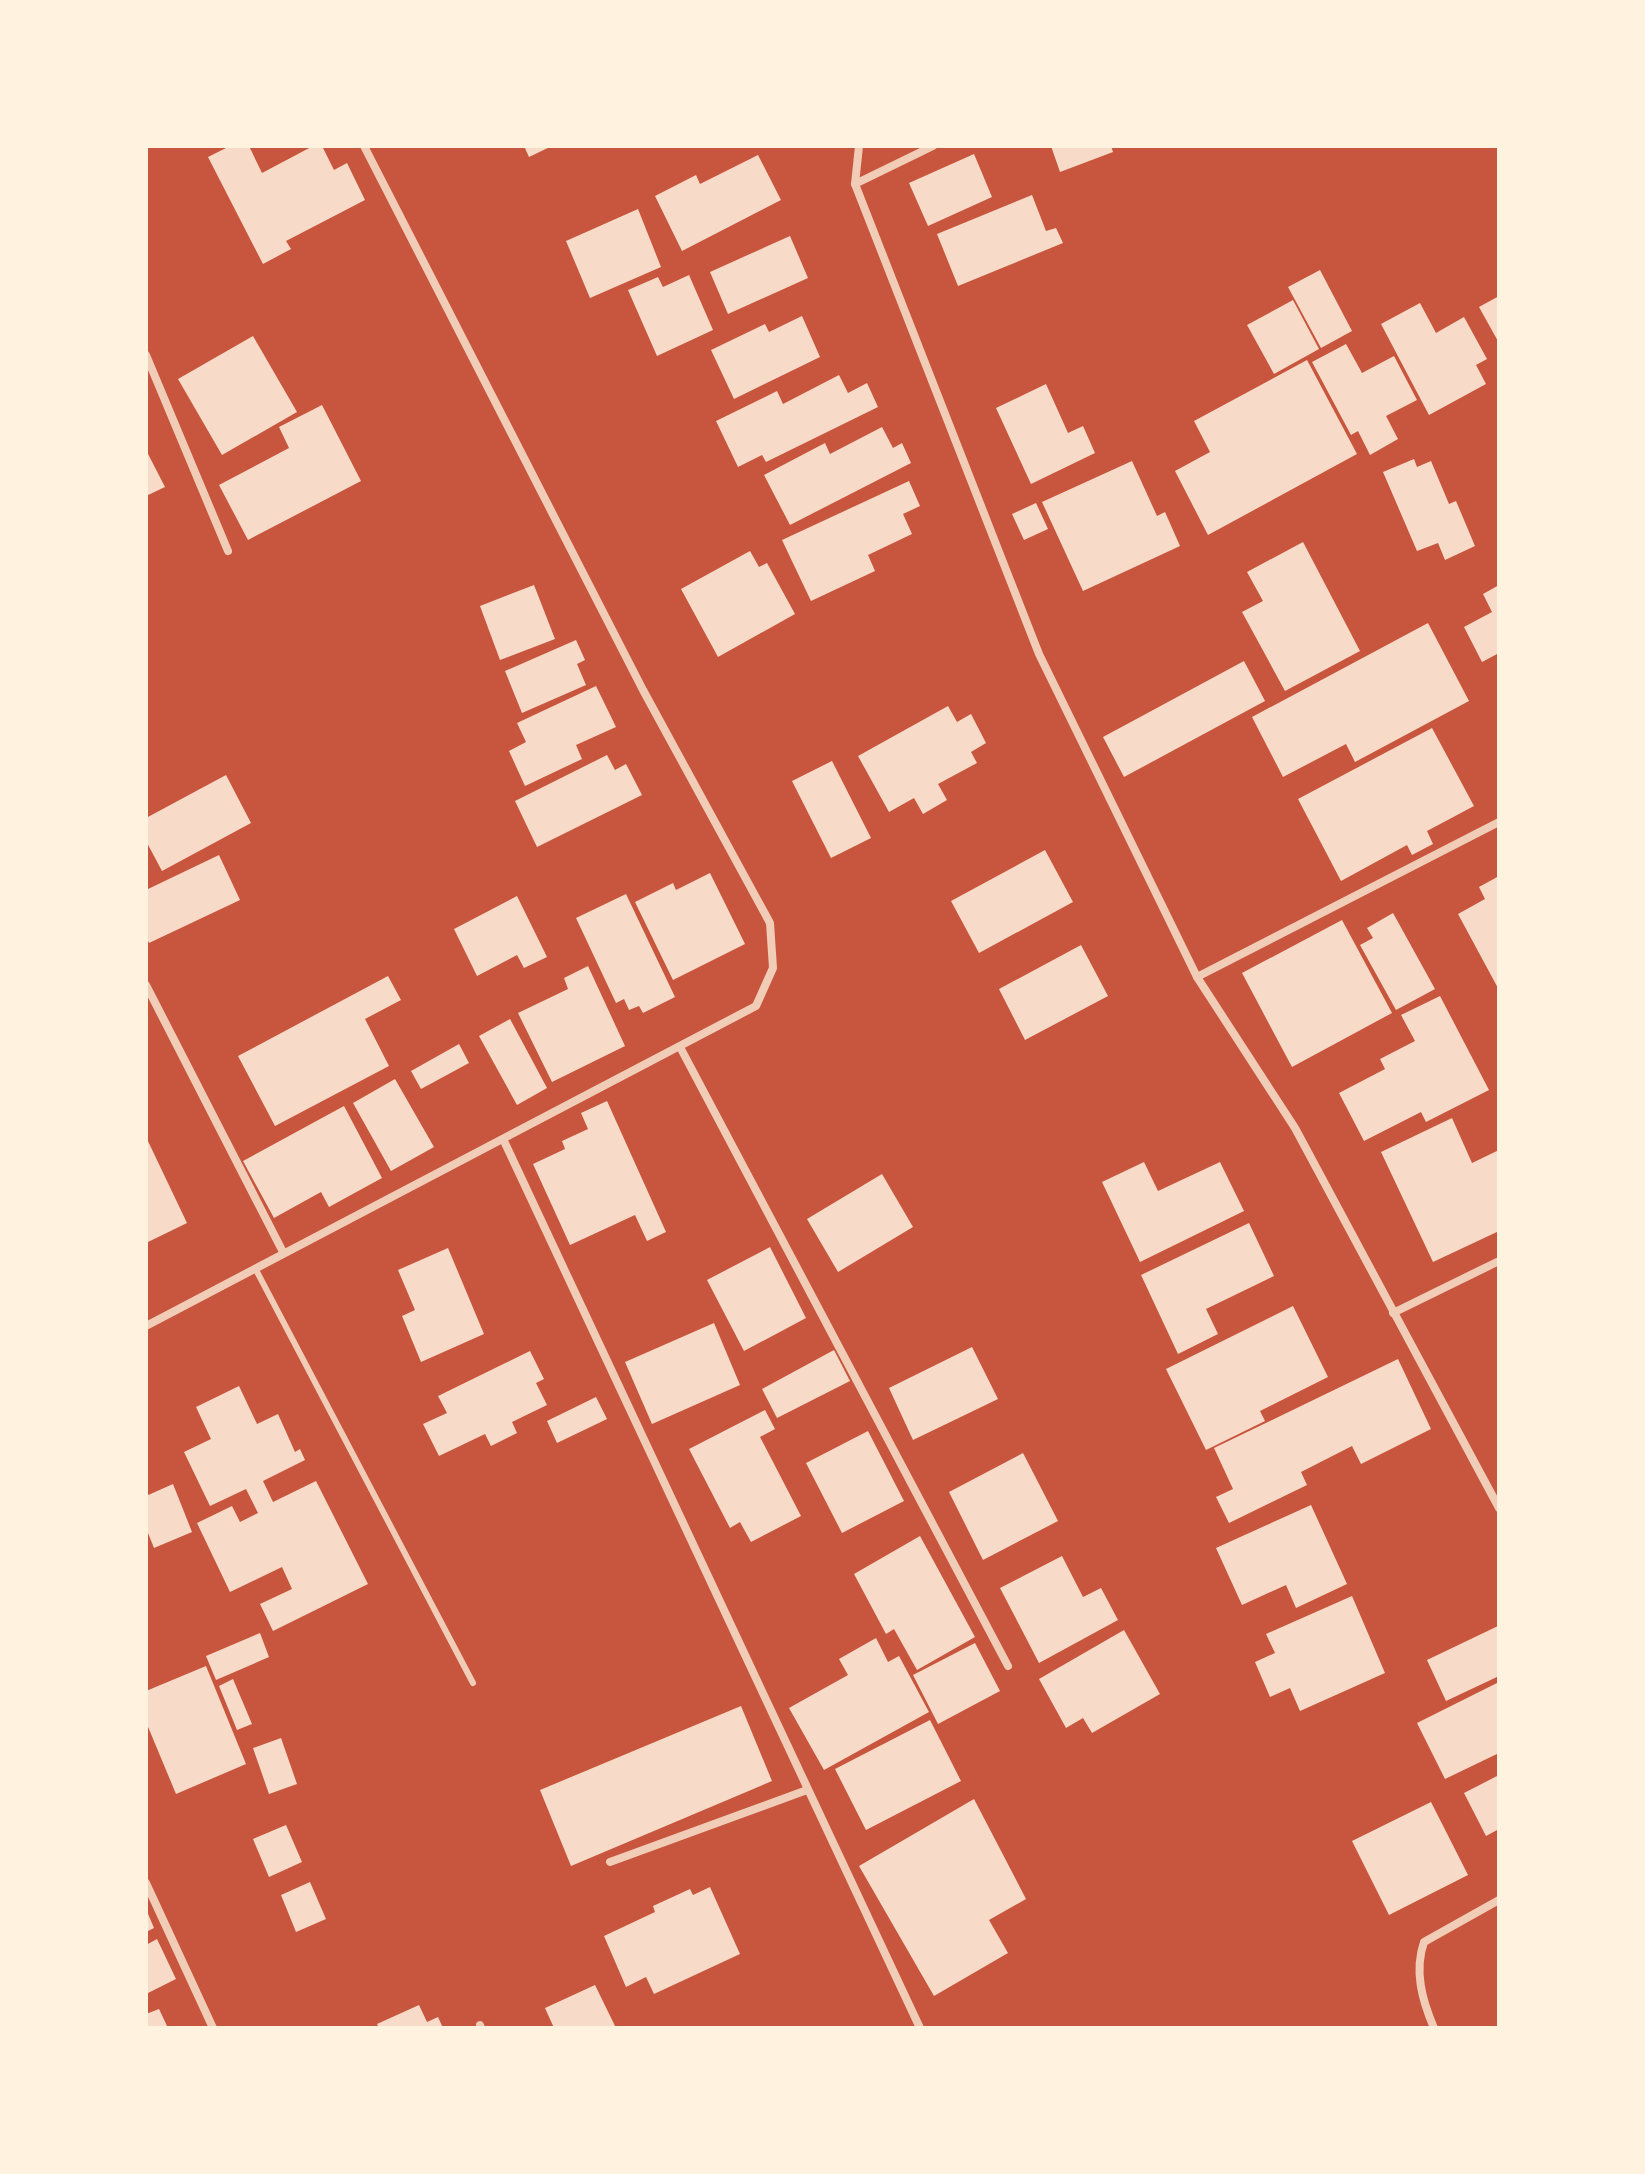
<svg xmlns="http://www.w3.org/2000/svg" width="1645" height="2174" viewBox="0 0 1645 2174" font-family="Overpass,sans-serif">
  <style>
    .building { fill: #f7dbc8 }
    .lines { fill: none; stroke-linecap: round; stroke-linejoin: round }
    .service { stroke: #f1ccb7; stroke-width: 6 }
    .minor { stroke: #f1ccb7; stroke-width: 8 }
  </style>
  <rect width="100%" height="100%" fill="#c8553d"/>
  <!-- building -->
  <g class="building">
    <polygon points="230,146 249,146 262,173 313,146 322,146 334,170 347,163 365,200 286,241 291,249 263,264 208,157"/>
    <polygon points="524,146 552,146 529,157"/>
    <polygon points="1051,146 1111,146 1113,152 1060,172"/>
    <polygon points="974,154 992,197 928,226 909,183"/>
    <polygon points="758,155 781,200 682,251 655,196 696,175 700,184"/>
    <polygon points="1032,195 1046,231 1056,228 1063,243 958,286 937,234"/>
    <polygon points="638,209 661,267 590,298 566,241"/>
    <polygon points="790,236 808,278 728,314 710,272"/>
    <polygon points="1320,270 1352,331 1321,348 1288,287"/>
    <polygon points="689,275 713,330 657,356 628,290 658,277 663,287"/>
    <polygon points="1499,296 1499,343 1479,307"/>
    <polygon points="1293,300 1319,349 1274,374 1247,325"/>
    <polygon points="1420,303 1436,333 1464,317 1487,359 1476,365 1486,384 1429,415 1381,324"/>
    <polygon points="802,316 820,357 734,399 711,350 765,324 769,332"/>
    <polygon points="253,336 297,412 222,455 178,379"/>
    <polygon points="1346,344 1362,373 1394,356 1417,400 1386,416 1398,439 1370,455 1358,431 1351,435 1312,362"/>
    <polygon points="1307,360 1357,454 1208,535 1175,471 1210,452 1194,421"/>
    <polygon points="839,375 848,393 867,383 878,407 766,462 762,455 738,467 716,421 777,391 783,404"/>
    <polygon points="1046,384 1068,433 1083,426 1095,453 1031,484 996,408"/>
    <polygon points="322,405 361,481 248,540 219,485 289,448 279,427"/>
    <polygon points="882,427 893,448 902,443 911,463 790,525 764,475 825,443 830,454"/>
    <polygon points="146,450 165,487 146,496"/>
    <polygon points="1414,459 1417,467 1431,461 1449,504 1456,501 1475,546 1445,560 1438,543 1417,551 1383,472"/>
    <polygon points="1132,461 1157,516 1165,512 1180,546 1083,591 1042,502"/>
    <polygon points="909,481 920,506 903,514 912,534 868,555 875,571 811,601 782,540"/>
    <polygon points="1036,503 1048,529 1024,540 1012,514"/>
    <polygon points="1303,542 1360,651 1285,691 1242,612 1263,601 1247,572"/>
    <polygon points="750,551 759,567 767,563 795,614 718,657 681,589"/>
    <polygon points="534,585 555,639 500,660 480,606"/>
    <polygon points="1499,585 1499,653 1482,662 1464,627 1492,612 1483,594"/>
    <polygon points="1428,623 1469,701 1355,762 1346,744 1283,777 1252,717"/>
    <polygon points="576,640 585,660 577,664 586,685 522,713 505,671"/>
    <polygon points="1244,661 1265,701 1124,777 1103,737"/>
    <polygon points="596,686 616,727 576,745 582,759 525,786 509,751 526,742 517,723"/>
    <polygon points="948,706 957,722 971,714 986,743 971,752 977,763 938,784 947,800 923,814 914,798 889,812 858,756"/>
    <polygon points="1432,728 1474,806 1427,831 1433,844 1412,855 1407,845 1341,881 1298,799"/>
    <polygon points="607,755 615,770 626,764 642,795 537,847 515,801"/>
    <polygon points="832,761 871,838 831,858 792,781"/>
    <polygon points="226,775 251,823 162,871 146,841 146,818"/>
    <polygon points="1045,850 1073,902 979,953 951,901"/>
    <polygon points="219,855 240,900 149,943 146,936 146,890"/>
    <polygon points="710,873 745,944 673,980 635,902 673,883 676,890"/>
    <polygon points="1499,876 1499,990 1458,914 1485,899 1479,887"/>
    <polygon points="626,894 675,997 643,1013 639,1006 629,1010 624,999 616,1003 576,918"/>
    <polygon points="517,896 547,957 524,968 517,955 477,976 454,929"/>
    <polygon points="1393,913 1435,989 1396,1010 1360,945 1373,938 1367,928"/>
    <polygon points="1342,920 1392,1013 1292,1067 1242,973"/>
    <polygon points="1081,945 1108,996 1025,1040 999,989"/>
    <polygon points="588,966 625,1046 552,1082 518,1013 568,989 564,978"/>
    <polygon points="388,976 401,1000 365,1019 389,1066 275,1126 238,1056"/>
    <polygon points="1440,996 1489,1090 1426,1122 1421,1112 1364,1141 1339,1093 1385,1069 1380,1059 1415,1041 1401,1015"/>
    <polygon points="510,1019 547,1088 517,1105 479,1036"/>
    <polygon points="459,1044 469,1063 421,1089 411,1071"/>
    <polygon points="395,1079 434,1147 391,1171 353,1103"/>
    <polygon points="607,1101 666,1232 647,1241 635,1215 570,1245 533,1164 565,1149 562,1141 588,1129 581,1113"/>
    <polygon points="344,1106 382,1178 329,1207 321,1192 274,1218 243,1161"/>
    <polygon points="1452,1118 1472,1163 1499,1150 1499,1231 1433,1262 1381,1152"/>
    <polygon points="146,1137 187,1223 146,1243"/>
    <polygon points="1144,1162 1158,1191 1220,1162 1244,1211 1140,1262 1102,1182"/>
    <polygon points="882,1174 913,1227 838,1272 807,1219"/>
    <polygon points="1249,1223 1274,1276 1206,1309 1218,1334 1178,1354 1141,1275"/>
    <polygon points="770,1247 806,1318 744,1351 707,1280"/>
    <polygon points="448,1248 484,1334 421,1362 402,1316 415,1310 398,1270"/>
    <polygon points="1293,1306 1328,1377 1260,1411 1265,1421 1206,1450 1166,1369"/>
    <polygon points="714,1323 740,1385 652,1424 625,1362"/>
    <polygon points="972,1347 998,1399 913,1440 889,1388"/>
    <polygon points="834,1350 850,1381 777,1418 762,1389"/>
    <polygon points="530,1351 544,1379 536,1383 547,1405 512,1422 517,1433 491,1446 485,1434 439,1456 423,1424 447,1413 438,1396"/>
    <polygon points="1398,1359 1431,1429 1361,1464 1352,1446 1301,1472 1307,1485 1229,1523 1216,1497 1233,1489 1214,1448"/>
    <polygon points="239,1386 257,1424 278,1414 295,1452 300,1449 305,1460 263,1481 273,1502 316,1481 368,1584 273,1631 260,1604 292,1589 282,1567 230,1592 197,1523 232,1506 240,1522 258,1513 246,1489 210,1506 184,1452 211,1439 196,1407"/>
    <polygon points="596,1397 607,1419 557,1443 547,1421"/>
    <polygon points="765,1410 775,1429 760,1437 801,1516 751,1542 740,1522 730,1528 689,1449"/>
    <polygon points="868,1431 904,1501 842,1533 806,1463"/>
    <polygon points="1023,1453 1058,1521 983,1560 949,1492"/>
    <polygon points="173,1484 192,1532 154,1548 146,1528 146,1496"/>
    <polygon points="1311,1505 1347,1584 1296,1608 1286,1585 1242,1605 1216,1548"/>
    <polygon points="920,1536 975,1637 917,1670 894,1629 886,1634 854,1574"/>
    <polygon points="1062,1556 1083,1597 1101,1588 1118,1620 1039,1663 1000,1588"/>
    <polygon points="1352,1596 1385,1673 1300,1711 1290,1688 1270,1697 1255,1662 1275,1653 1266,1634"/>
    <polygon points="1498,1626 1499,1676 1446,1701 1427,1660"/>
    <polygon points="1124,1630 1160,1694 1092,1733 1083,1718 1066,1728 1039,1679"/>
    <polygon points="260,1633 269,1657 216,1680 206,1656"/>
    <polygon points="876,1638 888,1662 899,1656 929,1712 824,1770 789,1708 848,1675 839,1659"/>
    <polygon points="975,1643 1000,1691 938,1724 913,1675"/>
    <polygon points="206,1666 246,1764 176,1794 146,1722 146,1691"/>
    <polygon points="233,1679 252,1724 237,1730 219,1686"/>
    <polygon points="1499,1682 1499,1753 1445,1779 1417,1723"/>
    <polygon points="741,1706 772,1781 571,1866 540,1790"/>
    <polygon points="930,1720 961,1781 866,1830 835,1769"/>
    <polygon points="281,1738 297,1784 269,1794 253,1748"/>
    <polygon points="1499,1775 1499,1829 1486,1836 1464,1793"/>
    <polygon points="974,1799 1026,1899 989,1920 1008,1953 934,1996 859,1866"/>
    <polygon points="1431,1802 1468,1875 1389,1915 1352,1841"/>
    <polygon points="286,1825 302,1862 269,1877 253,1839"/>
    <polygon points="310,1882 326,1919 296,1932 281,1895"/>
    <polygon points="710,1887 740,1954 654,1994 646,1977 626,1987 604,1936 655,1912 653,1906 690,1889 693,1895"/>
    <polygon points="146,1909 154,1928 146,1932"/>
    <polygon points="157,1939 176,1979 146,1994 146,1945"/>
    <polygon points="595,1985 616,2028 554,2028 545,2008"/>
    <polygon points="419,2005 427,2022 438,2017 443,2028 379,2028 377,2024"/>
    <polygon points="159,2009 168,2028 146,2028 146,2014"/>
  </g>
  <g class="lines">
    <!-- service -->
    <polyline class="service" points="255,1268 473,1683"/>
    <!-- minor -->
    <g class="minor">
      <polyline points="859,146 855,184 1039,654 1197,977 1295,1128 1499,1508"/>
      <polyline points="855,184 933,146"/>
      <polyline points="146,355 228,551"/>
      <polyline points="1197,977 1499,822"/>
      <polyline points="146,985 283,1252"/>
      <polyline points="680,1047 1008,1666"/>
      <polyline points="504,1141 920,2028"/>
      <polyline points="1393,1313 1499,1261"/>
      <polyline points="146,1326 756,1006 773,968 770,923 643,690 364,146"/>
      <polyline points="610,1862 807,1790"/>
      <polyline points="146,1883 213,2028"/>
      <polyline points="480,2025 481,2028"/>
      <path d="M1434 2028C1422 2000 1414 1971 1424 1942L1499 1900"/>
    </g>
  </g>
  <!-- border -->
  <rect width="1645" height="2174" fill="none" stroke="#fff3e0" stroke-width="296"/>
</svg>
